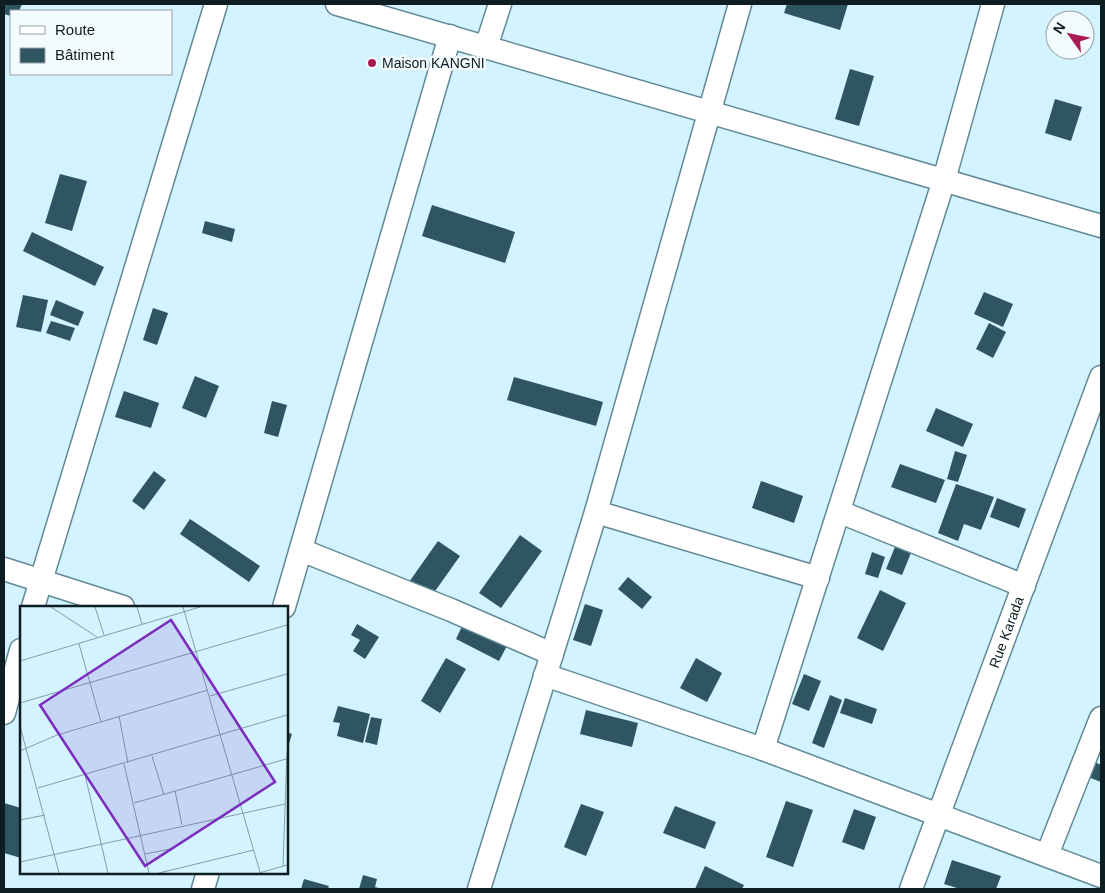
<svg xmlns="http://www.w3.org/2000/svg" width="1105" height="893" viewBox="0 0 1105 893" font-family="Helvetica,sans-serif">
  <style>
    .building { fill: #305562 }
    .lines { fill: none; stroke-linecap: round; stroke-linejoin: round }
    .street-casing { stroke: #628996; stroke-width: 25 }
    .street { stroke: #fff; stroke-width: 22 }
    .poi-dot { fill: #aa1a55; stroke: #f3fbfe; stroke-width: 2 }
    .labels { text-anchor: middle; dominant-baseline: central; stroke-width: 5; stroke-linejoin: round; paint-order: stroke }
    .poi-label { font-size: 14px; fill: #0d1d22; stroke: #f3fbfe; text-anchor: start }
    .street-label { font-size: 14px; fill: #0d1d22; stroke: #f3fbfe }
    .inset-road { fill: none; stroke: #839da7; stroke-width: 1 }
    .view { fill: #7b2cbf; fill-opacity: 0.15; stroke: #7b2cbf; stroke-width: 2.5 }
    .inset-edge { fill: none; stroke: #0d1d22; stroke-width: 2.5 }
  </style>
  <rect width="100%" height="100%" fill="#d2f3ff"/>
  <!-- building -->
  <g class="building">
    <polygon points="4,4 22,4 19,11 11,11 11,16 4,14"/>
    <polygon points="787,4 848,4 840,30 784,13"/>
    <polygon points="850,69 874,76 859,126 835,119"/>
    <polygon points="1055,99 1082,107 1071,141 1045,133"/>
    <polygon points="60,174 87,181 72,231 45,223"/>
    <polygon points="432,205 515,232 505,263 422,236"/>
    <polygon points="205,221 235,229 232,242 202,233"/>
    <polygon points="32,232 104,267 95,286 23,251"/>
    <polygon points="984,292 1013,304 1003,327 974,314"/>
    <polygon points="23,295 48,300 41,332 16,327"/>
    <polygon points="56,300 84,312 78,326 50,315"/>
    <polygon points="153,308 168,313 157,345 143,340"/>
    <polygon points="51,321 75,328 70,341 46,333"/>
    <polygon points="989,323 1006,332 993,358 976,349"/>
    <polygon points="195,376 219,386 206,418 182,408"/>
    <polygon points="514,377 603,402 596,426 507,400"/>
    <polygon points="124,391 159,403 151,428 115,417"/>
    <polygon points="272,401 287,405 278,437 264,433"/>
    <polygon points="936,408 973,424 963,447 926,431"/>
    <polygon points="955,451 967,455 958,482 947,479"/>
    <polygon points="900,464 945,480 936,503 891,487"/>
    <polygon points="154,471 166,480 144,510 132,501"/>
    <polygon points="761,481 803,496 794,523 752,508"/>
    <polygon points="956,484 994,497 981,530 964,524 958,541 938,533"/>
    <polygon points="997,498 1026,509 1019,528 990,517"/>
    <polygon points="190,519 260,566 249,582 180,534"/>
    <polygon points="520,535 542,551 501,608 479,593"/>
    <polygon points="438,541 460,556 433,594 409,582"/>
    <polygon points="897,542 913,548 902,575 886,569"/>
    <polygon points="872,552 885,557 878,578 865,574"/>
    <polygon points="628,577 652,597 642,609 618,589"/>
    <polygon points="880,590 906,603 883,651 857,638"/>
    <polygon points="585,604 603,610 591,646 573,640"/>
    <polygon points="465,620 509,642 499,661 456,639"/>
    <polygon points="357,624 379,637 365,659 353,651 360,640 351,635"/>
    <polygon points="446,658 466,669 440,713 421,701"/>
    <polygon points="696,658 722,673 707,702 680,688"/>
    <polygon points="804,674 821,681 809,711 792,704"/>
    <polygon points="830,695 842,700 824,748 812,743"/>
    <polygon points="845,698 877,709 872,724 840,713"/>
    <polygon points="338,706 370,714 363,743 337,736 340,723 333,722"/>
    <polygon points="586,710 638,723 632,747 580,734"/>
    <polygon points="371,717 382,719 377,745 365,742"/>
    <polygon points="286,732 292,734 288,747 286,746"/>
    <polygon points="1095,762 1101,765 1101,782 1088,777"/>
    <polygon points="786,801 813,810 793,867 766,857"/>
    <polygon points="4,803 21,808 21,858 4,853"/>
    <polygon points="581,804 604,812 586,856 564,847"/>
    <polygon points="675,806 716,822 705,849 663,833"/>
    <polygon points="854,809 876,817 864,850 842,842"/>
    <polygon points="952,860 1001,876 996,889 960,889 944,884"/>
    <polygon points="705,866 744,885 742,889 695,889"/>
    <polygon points="363,875 377,879 375,887 382,889 359,889"/>
    <polygon points="304,879 329,886 328,889 301,889"/>
  </g>
  <g class="lines">
    <defs>
      <g id="street">
        <polyline points="337,4 1101,226"/>
        <polyline points="486,47 500,4"/>
        <polyline points="596,512 818,578"/>
        <polyline points="840,512 1024,586"/>
        <polyline points="301,550 451,610 552,654"/>
        <polyline points="4,569 123,607"/>
        <polyline points="33,607 216,4"/>
        <polyline points="284,607 450,36"/>
        <polyline points="545,675 763,749 1101,876"/>
        <polyline points="4,713 21,650"/>
        <polyline points="763,749 944,180 993,4"/>
        <polyline points="1047,855 1101,718"/>
        <polyline points="203,889 208,872"/>
        <polyline points="479,889 596,512 740,4"/>
        <path id="s1" d="M911 889 1101 377"/>
      </g>
    </defs>
    <!-- street casing -->
    <use href="#street" class="street-casing"/>
    <!-- street -->
    <use href="#street" class="street"/>
  </g>
  <!-- markers -->
  <circle class="poi-dot" cx="372" cy="63" r="5"/>
  <g class="labels">
    <!-- poi labels -->
    <g class="poi-label">
      <text x="382" y="63">Maison KANGNI</text>
    </g>
    <!-- street labels -->
    <g class="street-label">
      <text stroke="none"><textPath href="#s1" startOffset="274">Rue Karada</textPath></text>
    </g>
  </g>
  <!-- overview -->
  <g transform="translate(20 606)">
    <rect width="268" height="268" fill="#d2f3ff"/>
    <path class="inset-road" d="M31 1 77 31M75 1 84 29M117 1 122 18M163 1 240 266M59 38 81 116M0 55 180 1M190 90 267 68M0 97 267 19M99 110 108 157M0 120 39 267M0 145 37 129 188 84M132 150 144 189M104 158 129 267M65 169 88 267M18 182 267 109M155 185 162 219M114 197 266 153M0 214 25 209M125 248 155 242M0 256 265 198M263 260 267 146M139 267 234 244M239 267 267 259"/>
    <path class="view" d="M151 14 255 176 125 260 20 99Z"/>
    <rect width="268" height="268" class="inset-edge"/>
  </g>
  <!-- border -->
  <rect width="1105" height="893" fill="none" stroke="#0d1d22" stroke-width="10"/>
  <!-- legend -->
  <rect x="10" y="10" width="162" height="65" fill="#f3fbfe" stroke="#97a2a6"/>
  <rect x="20" y="26" width="25" height="8" fill="#ffffff" stroke="#97a2a6"/>
  <text x="55" y="35" font-size="15" fill="#0d1d22">Route</text>
  <rect x="20" y="48" width="25" height="15" fill="#305562" stroke="#97a2a6"/>
  <text x="55" y="60" font-size="15" fill="#0d1d22">Bâtiment</text>
  <!-- north arrow -->
  <g transform="translate(1070 35) rotate(303)"><circle r="24" fill="#f3fbfe" stroke="#97a2a6"/>
  <path d="M0-4L9 19L0 12L-9 19Z" fill="#aa1a55"/>
  <text y="-8" font-size="14" font-weight="bold" text-anchor="middle" fill="#0d1d22">N</text>
  </g>
</svg>
